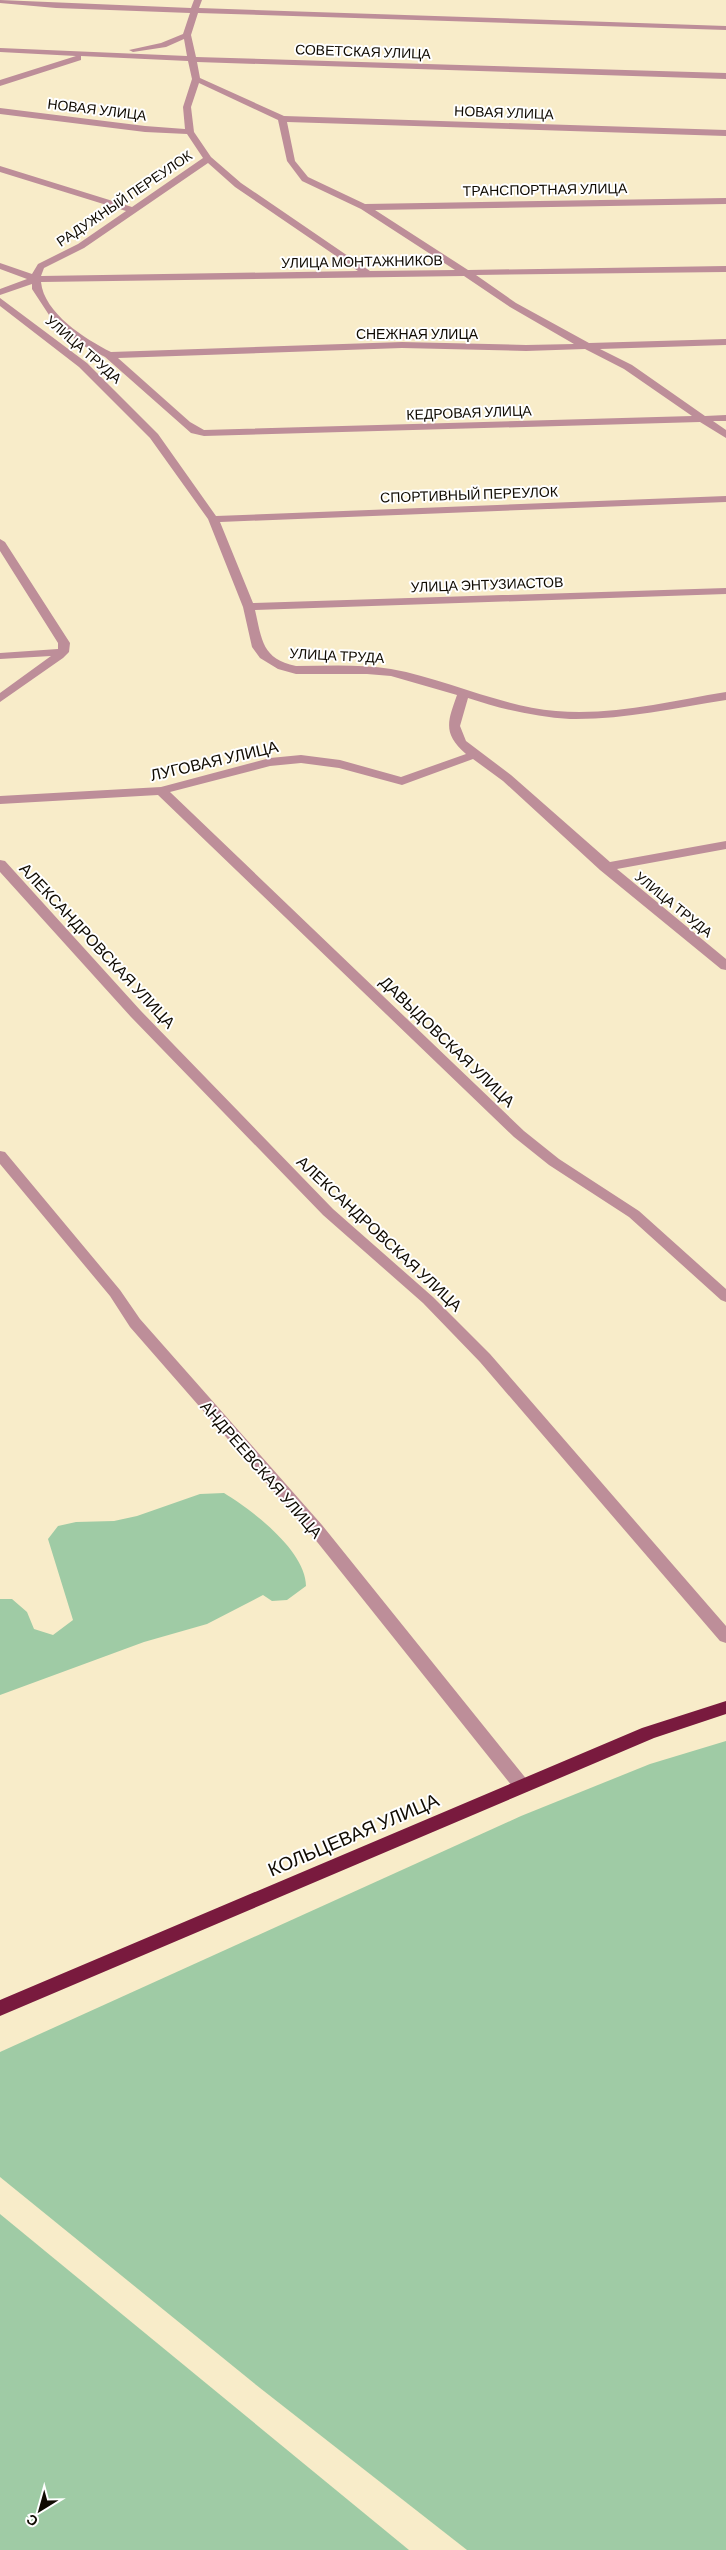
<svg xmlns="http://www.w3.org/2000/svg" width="726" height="2550" viewBox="0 0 726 2550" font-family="Barlow,sans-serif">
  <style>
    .forest { fill: #9fcba5 }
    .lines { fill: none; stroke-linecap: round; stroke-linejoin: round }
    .street { fill: #bd8e99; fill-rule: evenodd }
    .highway { fill: #791a3e; fill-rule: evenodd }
    .labels { text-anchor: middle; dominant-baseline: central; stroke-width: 4; stroke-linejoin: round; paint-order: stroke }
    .far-street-label { font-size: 14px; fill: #100b02; stroke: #fff }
    .street-label { font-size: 16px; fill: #100b02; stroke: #fff }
    .near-street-label { font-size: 19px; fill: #100b02; stroke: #fff }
  </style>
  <rect width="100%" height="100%" fill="#f8ecc9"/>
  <!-- forest -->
  <g class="forest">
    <path d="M224 1493C252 1510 306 1551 306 1586L287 1600 272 1601 263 1595 207 1624 144 1642 0 1695V1599H12L27 1612 34 1629 53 1635 73 1620 48 1539 58 1526 76 1522 114 1521 137 1516 200 1494Z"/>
    <polygon points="726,1741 726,2550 467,2550 260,2388 0,2177 0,2052 521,1816 650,1764"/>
    <polygon points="0,2214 409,2550 0,2550"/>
  </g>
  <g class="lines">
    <!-- street -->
    <g class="street">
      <path d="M0 0 191 8 194 0H202L199 8 726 26V30L198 13 191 35 196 57 726 73V79L197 62 200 78 284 116 726 130V136L287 122 295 161 308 177 365 204 726 198V204L375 210 468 270 726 266V272L476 275 516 303 589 343 726 339V345L600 349 632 365 705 416 726 415V421H713L726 430V438L700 422 204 436 191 433 105 357 80 344 51 318 32 289V284L0 295V289L27 279 0 269V263L32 274 38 264 78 244 126 211 0 172V166L132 207 203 158 187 134 145 132 0 114V108L145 126 185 129 183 107 192 79 188 61 81 56V60L0 86V80L76 56 0 52V48L187 56 184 39 166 47 133 52 129 50 161 43 183 34 190 13 56 8 0 3ZM199 83 278 120 287 161 302 181 361 209 455 270 370 271 241 183 211 157 194 132 191 107ZM208 163 235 187 358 271 41 276 44 268 84 248ZM464 276 510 307 574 344 526 345 402 342 111 352C85 339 44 313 41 282ZM402 348 526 351 585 349 624 369 692 416 204 430 190 422 118 358Z"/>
      <path d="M0 298 87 363 158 434 216 516 726 496V502L220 522 253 603 726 588V594L255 610C262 640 262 659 296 666 327 666 360 664 391 669 447 679 499 706 556 711 613 716 670 701 726 692V700C674 708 622 720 570 719 535 717 501 709 468 698L460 726 466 741 511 775 610 862 726 841V849L617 869 726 959V970L721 969 600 870 503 781 473 759 402 785 339 768 301 763 270 766 170 792 524 1131 559 1159 639 1211 726 1289V1302L721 1300 629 1217 549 1165 514 1137 158 795 0 804V796L161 787 270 758 301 755 340 760 401 777 466 754C442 733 448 721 457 695L391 676 367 674H296L278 669 260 658 252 647 243 607 208 519 150 438 79 367 0 306Z"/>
      <polygon points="0,539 5,542 70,643 69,652 63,658 0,702 0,693 51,656 0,659 0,653 58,649 58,643 0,551"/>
      <polygon points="0,860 5,861 141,1011 333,1209 433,1297 490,1354 726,1626 726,1643 720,1641 480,1362 423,1303 323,1215 131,1017 0,872"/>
      <polygon points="0,1151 5,1152 120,1290 140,1319 322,1525 528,1781 531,1786 528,1791 522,1793 516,1791 310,1533 130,1327 110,1296 0,1164"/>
    </g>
    <!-- highway -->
    <polygon class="highway" points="726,1701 726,1714 654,1738 0,2016 0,2000 642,1728"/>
  </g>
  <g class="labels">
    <!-- far-street labels -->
    <g class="far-street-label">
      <text transform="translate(363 51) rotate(2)">СОВЕТСКАЯ УЛИЦА</text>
      <text transform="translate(97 109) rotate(7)">НОВАЯ УЛИЦА</text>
      <text transform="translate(504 112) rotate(2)">НОВАЯ УЛИЦА</text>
      <text transform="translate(545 189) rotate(-1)">ТРАНСПОРТНАЯ УЛИЦА</text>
      <text transform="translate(124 198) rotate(-34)">РАДУЖНЫЙ ПЕРЕУЛОК</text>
      <text transform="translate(362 261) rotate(-1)">УЛИЦА МОНТАЖНИКОВ</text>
      <text x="417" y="333">СНЕЖНАЯ УЛИЦА</text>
      <text transform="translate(84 349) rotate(41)">УЛИЦА ТРУДА</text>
      <text transform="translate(469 412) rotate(-2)">КЕДРОВАЯ УЛИЦА</text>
      <text transform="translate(469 494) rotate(-2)">СПОРТИВНЫЙ ПЕРЕУЛОК</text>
      <text transform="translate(487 584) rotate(-2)">УЛИЦА ЭНТУЗИАСТОВ</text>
      <text transform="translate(337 655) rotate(3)">УЛИЦА ТРУДА</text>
      <text transform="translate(674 904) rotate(39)">УЛИЦА ТРУДА</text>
    </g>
    <!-- street labels -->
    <g class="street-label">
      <text transform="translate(214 760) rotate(-13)">ЛУГОВАЯ УЛИЦА</text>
      <text transform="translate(98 945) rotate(47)">АЛЕКСАНДРОВСКАЯ УЛИЦА</text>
      <text transform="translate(448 1041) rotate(44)">ДАВЫДОВСКАЯ УЛИЦА</text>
      <text transform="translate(380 1233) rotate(43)">АЛЕКСАНДРОВСКАЯ УЛИЦА</text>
      <text transform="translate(262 1469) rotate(49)">АНДРЕЕВСКАЯ УЛИЦА</text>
    </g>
    <!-- near-street labels -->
    <g class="near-street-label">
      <text transform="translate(353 1834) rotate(-23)">КОЛЬЦЕВАЯ УЛИЦА</text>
    </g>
  </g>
  <!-- north arrow -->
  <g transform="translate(40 2510) rotate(217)" stroke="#ffffff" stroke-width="4" paint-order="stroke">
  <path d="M0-4L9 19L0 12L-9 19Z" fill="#100b02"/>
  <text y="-8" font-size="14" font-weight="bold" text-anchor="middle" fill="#100b02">С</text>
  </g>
</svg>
